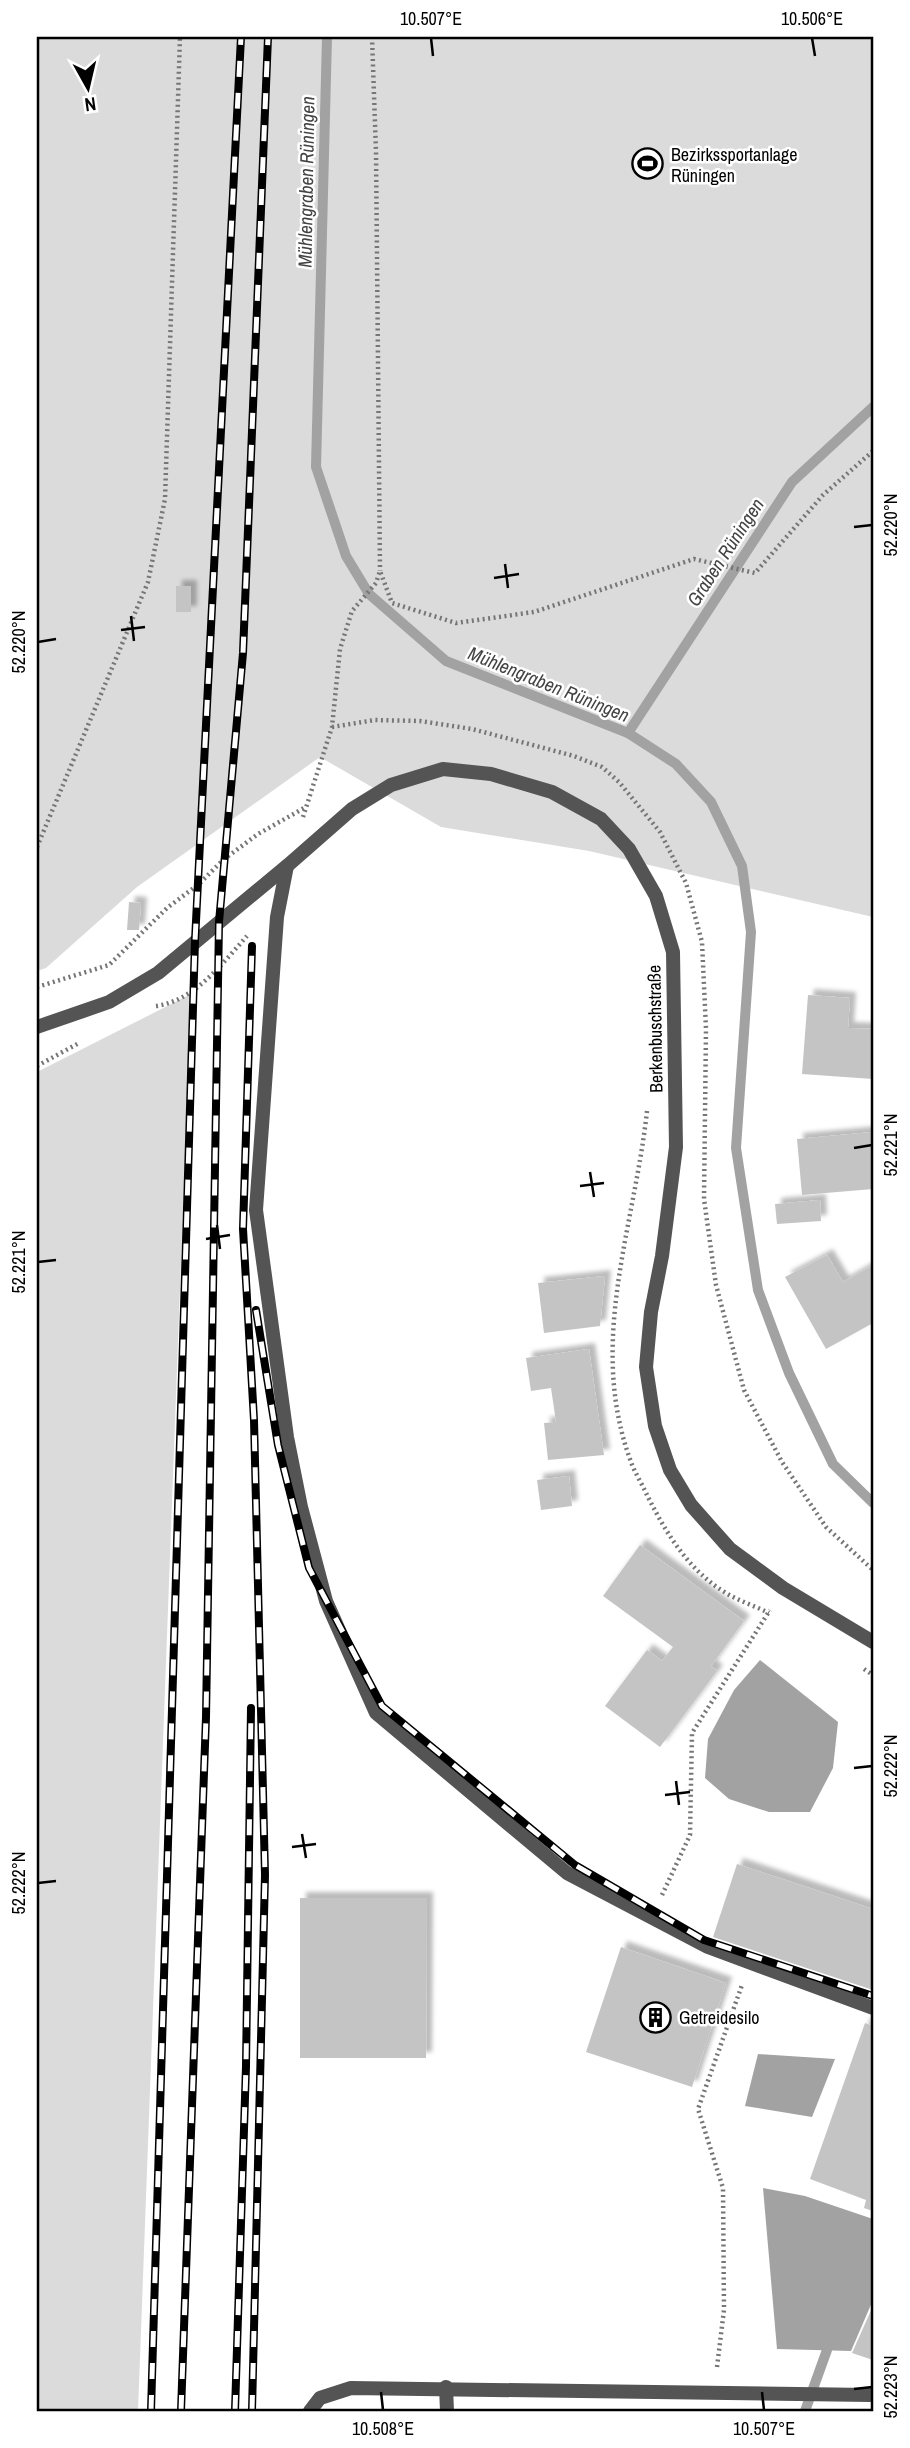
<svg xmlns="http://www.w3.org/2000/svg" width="910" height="2448" viewBox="0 0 910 2448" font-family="'Archivo Narrow',sans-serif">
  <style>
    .green { fill: #dbdbdb }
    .water { fill: #a2a2a2 }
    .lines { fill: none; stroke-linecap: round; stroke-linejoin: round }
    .stream { stroke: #a2a2a2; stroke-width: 10 }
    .building { fill: #c4c4c4; filter: url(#shadow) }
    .path { stroke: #767676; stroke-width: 4.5; stroke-dasharray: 2 3.5; stroke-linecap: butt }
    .service { stroke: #545454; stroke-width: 14 }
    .tertiary { stroke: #545454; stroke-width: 14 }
    .rail-casing { stroke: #000; stroke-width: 8 }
    .rail { stroke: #fff; stroke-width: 5; stroke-dasharray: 16; stroke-linecap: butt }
    .ticks { fill: none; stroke: #000; stroke-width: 2.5 }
    .labels { text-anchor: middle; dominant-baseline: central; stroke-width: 5; stroke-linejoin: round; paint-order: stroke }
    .poi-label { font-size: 18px; fill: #000; stroke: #fff; text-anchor: start }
    .street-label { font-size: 18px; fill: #000; stroke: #fff }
    .water-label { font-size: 19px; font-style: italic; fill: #434343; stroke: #fff }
    .neatline { fill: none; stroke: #000; stroke-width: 2.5 }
    .ticks-label { font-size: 18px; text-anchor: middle; fill: #000 }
  </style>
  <defs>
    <filter id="shadow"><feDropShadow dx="6" dy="-6" stdDeviation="2" flood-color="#0004"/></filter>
  </defs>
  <rect width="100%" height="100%" fill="#fff"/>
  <!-- green -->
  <g class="green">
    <polygon points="37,37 873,37 873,917 589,851 441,827 320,757 137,887 46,968 37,971"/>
    <polygon points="191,994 138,2411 37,2411 37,1072"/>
  </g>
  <!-- water -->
  <g class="water">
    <polygon points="760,1660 838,1722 833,1768 810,1812 769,1812 729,1799 705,1778 708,1739 734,1690"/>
    <polygon points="758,2054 835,2059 812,2117 745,2106"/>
    <polygon points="763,2188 805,2196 873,2219 873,2300 851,2351 777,2349"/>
  </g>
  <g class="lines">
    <!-- stream -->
    <g class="stream">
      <polyline points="327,37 316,467 346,556 369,594 446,661 628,733 676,764 711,802 742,866 751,932 736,1148 758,1290 789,1373 833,1464 873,1503"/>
      <polyline points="628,733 792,482 873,407"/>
      <polyline points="805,2411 827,2350 824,2337"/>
    </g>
  </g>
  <!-- building -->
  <g class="building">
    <rect x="176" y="586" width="15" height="26"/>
    <polygon points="129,902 141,903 139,930 127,930"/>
    <polygon points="808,995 850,998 848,1028 873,1029 873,1079 802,1074"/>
    <polygon points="873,1132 873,1189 802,1195 797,1139"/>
    <polygon points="820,1200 821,1221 777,1224 775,1204"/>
    <polygon points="827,1255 843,1282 873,1265 873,1323 826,1349 785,1277"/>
    <polygon points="605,1276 600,1326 544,1333 538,1283"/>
    <polygon points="589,1349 604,1455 548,1460 544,1423 556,1422 551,1388 531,1391 526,1358"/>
    <polygon points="569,1476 572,1506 541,1510 537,1480"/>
    <polygon points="640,1545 744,1621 711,1666 717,1671 660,1747 605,1706 647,1650 662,1661 673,1647 603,1596"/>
    <polygon points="737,1864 873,1909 873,1990 713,1937"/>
    <polygon points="300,1898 427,1898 426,2058 300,2058"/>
    <polygon points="621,1947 726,1983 692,2087 586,2052"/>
    <polygon points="865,2023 873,2026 873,2211 864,2208 866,2200 810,2179"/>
    <polygon points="873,2306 873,2360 852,2353"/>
  </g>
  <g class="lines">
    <!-- path -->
    <g class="path">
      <polyline points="372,37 376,152 380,571"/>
      <polyline points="332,727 375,720 420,721 472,729 574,756 602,767 619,782 660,832 686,883 702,942 706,1029 704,1199 716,1285 744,1390 782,1462 826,1527 873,1570"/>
      <polyline points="303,817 332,727 340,649 352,611 376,583 380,571 392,603 456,623 534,612 694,559 755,573 823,495 873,451"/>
      <polyline points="37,847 148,582 165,499 180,37"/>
      <polyline points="37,987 109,965 167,908 199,884 223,860 258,834 306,807"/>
      <path d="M156 1006C194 1001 222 964 247 936"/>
      <polyline points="37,1066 79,1043"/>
      <path d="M647 1111C634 1230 587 1343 631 1462 635 1473 642 1484 647 1495 666 1533 689 1571 726 1593 739 1601 755 1606 769 1613"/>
      <polyline points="864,1669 873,1675"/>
      <polyline points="662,1895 690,1835 692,1733 770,1610"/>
      <polyline points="717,2367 724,2310 723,2188 698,2109 742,1985"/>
    </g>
    <!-- service -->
    <g class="service">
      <polyline points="287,866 277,917 256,1210 287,1437 301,1507 326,1601 376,1713 567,1873 708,1947 873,2008"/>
      <polyline points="446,2387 447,2411"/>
      <polyline points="310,2411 320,2398 351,2388 870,2395"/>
    </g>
    <!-- tertiary -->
    <polyline class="tertiary" points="37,1027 109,1002 158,973 287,866 352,809 391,785 443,769 491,774 552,792 601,819 629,849 656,896 673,952 676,1147 662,1256 651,1312 646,1367 655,1426 670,1470 691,1505 730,1549 783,1588 873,1642"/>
    <defs>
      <g id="rail">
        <polyline points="256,1310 278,1445 309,1568 382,1706 575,1865 704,1940 873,1996"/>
        <polyline points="151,2411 195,941 241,37"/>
        <polyline points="181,2411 206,1717 219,922 243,653 268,37"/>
        <polyline points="235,2411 246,2066 251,1708"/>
        <polyline points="252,2411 265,1875 254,1420 243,1229 252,946"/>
      </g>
    </defs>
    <!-- rail casing -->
    <use href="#rail" class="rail-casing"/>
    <!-- rail -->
    <use href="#rail" class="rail"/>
  </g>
  <!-- ticks -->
  <path class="ticks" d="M431 38 433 56M812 38 815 56M854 527 872 525M505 564 508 588M494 578 519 574M131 616 134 641M121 630 145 627M38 642 56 639M854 1148 872 1145M590 1172 594 1197M580 1186 604 1183M217 1225 220 1249M206 1239 230 1235M38 1262 56 1260M854 1768 872 1766M676 1781 679 1805M665 1795 690 1792M302 1834 306 1858M292 1847 316 1844M38 1883 56 1881M854 2389 872 2387M381 2392 383 2410M762 2392 764 2410"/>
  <!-- icons -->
  <defs>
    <symbol id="stadium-ring" viewBox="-11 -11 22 22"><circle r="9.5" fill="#fff" stroke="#000" stroke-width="1.5"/><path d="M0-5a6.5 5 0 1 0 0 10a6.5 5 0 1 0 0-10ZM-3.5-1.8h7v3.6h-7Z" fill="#000"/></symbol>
    <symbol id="building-ring" viewBox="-11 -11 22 22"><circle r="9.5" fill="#fff" stroke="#000" stroke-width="1.5"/><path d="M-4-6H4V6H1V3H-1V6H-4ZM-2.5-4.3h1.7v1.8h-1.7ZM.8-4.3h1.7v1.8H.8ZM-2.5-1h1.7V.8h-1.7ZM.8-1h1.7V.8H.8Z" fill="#000"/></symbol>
  </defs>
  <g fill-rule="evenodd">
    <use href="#stadium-ring" x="630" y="146" width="35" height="35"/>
    <use href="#building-ring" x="638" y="2000" width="35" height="35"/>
  </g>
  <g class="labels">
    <!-- poi labels -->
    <g class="poi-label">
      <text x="671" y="154">Bezirkssportanlage<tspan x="671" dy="21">Rüningen</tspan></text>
      <text x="679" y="2017">Getreidesilo</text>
    </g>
    <!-- street labels -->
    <g class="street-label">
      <text transform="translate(655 1029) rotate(-91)">Berkenbuschstraße</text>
    </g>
    <!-- water labels -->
    <g class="water-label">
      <text transform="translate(306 182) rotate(-89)">Mühlengraben Rüningen</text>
      <text transform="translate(725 552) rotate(-57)">Graben Rüningen</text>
      <text transform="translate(549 684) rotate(22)">Mühlengraben Rüningen</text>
    </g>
  </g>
  <!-- border -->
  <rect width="910" height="2448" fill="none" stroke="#ffffff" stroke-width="77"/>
  <!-- north arrow -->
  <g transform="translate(88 88) rotate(172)" stroke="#ffffff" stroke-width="5" paint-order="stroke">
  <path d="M0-5L12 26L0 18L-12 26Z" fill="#000000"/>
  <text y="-10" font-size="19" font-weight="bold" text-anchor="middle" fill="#000000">N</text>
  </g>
  <rect x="38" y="38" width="834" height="2372" class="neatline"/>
  <g class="ticks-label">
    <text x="431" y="25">10.507°E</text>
    <text x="812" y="25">10.506°E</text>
    <text transform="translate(891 525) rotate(-90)" y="6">52.220°N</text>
    <text transform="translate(19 642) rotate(-90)" y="6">52.220°N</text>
    <text transform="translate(891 1145) rotate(-90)" y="6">52.221°N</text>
    <text transform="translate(19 1262) rotate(-90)" y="6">52.221°N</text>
    <text transform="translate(891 1766) rotate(-90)" y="6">52.222°N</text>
    <text transform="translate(19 1883) rotate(-90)" y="6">52.222°N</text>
    <text transform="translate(891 2387) rotate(-90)" y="6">52.223°N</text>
    <text x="383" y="2435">10.508°E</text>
    <text x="764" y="2435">10.507°E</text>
  </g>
</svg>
